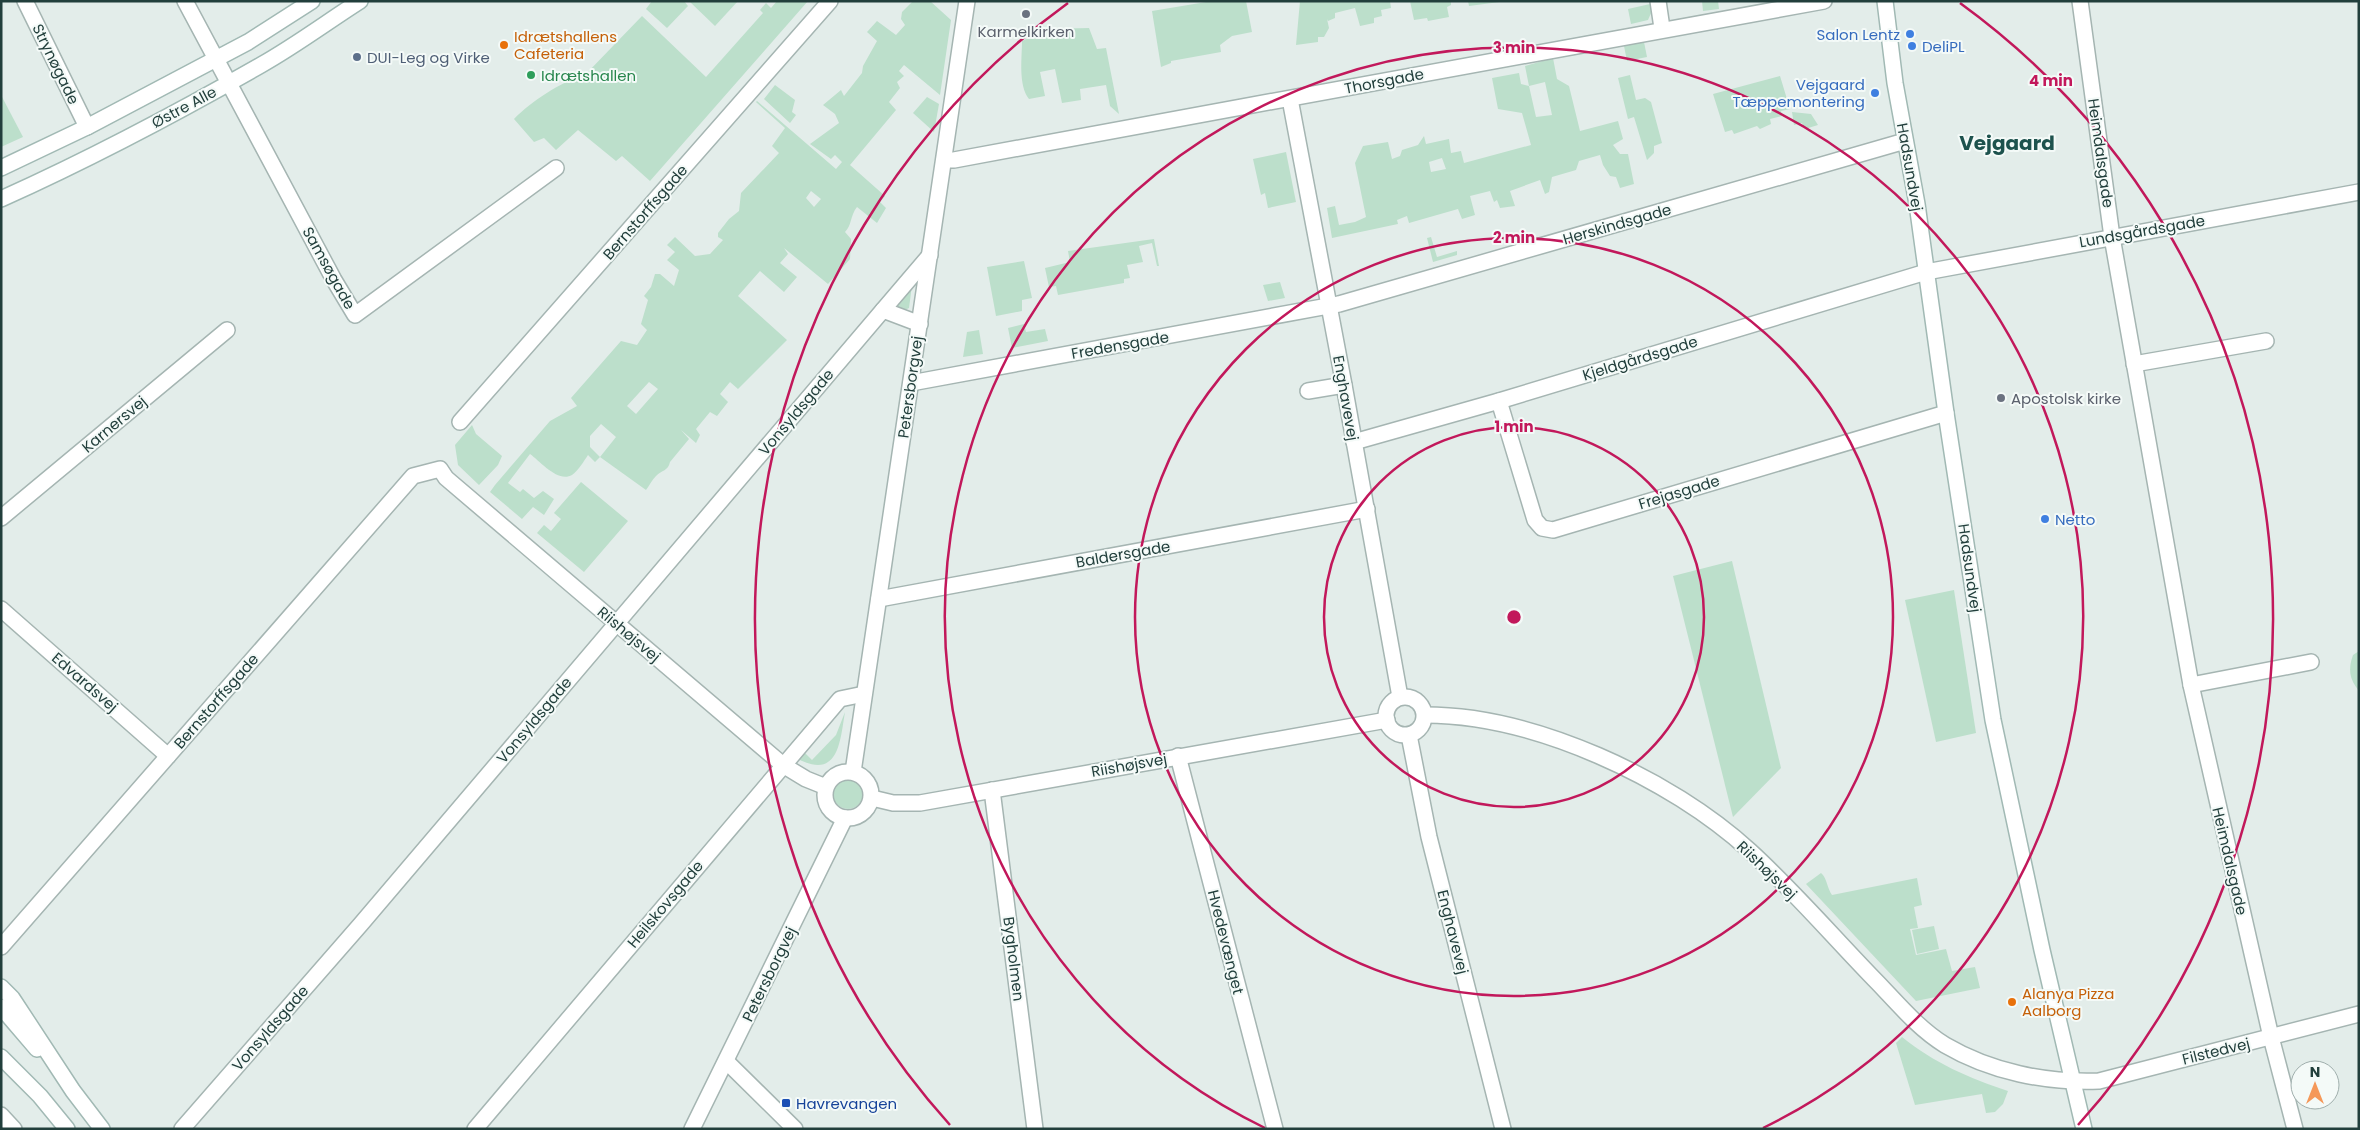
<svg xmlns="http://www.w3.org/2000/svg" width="2360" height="1130" viewBox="0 0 2360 1130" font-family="Poppins,sans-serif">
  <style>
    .green { fill: #bcdfcb; fill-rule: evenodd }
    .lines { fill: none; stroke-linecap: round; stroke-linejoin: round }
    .street-casing { stroke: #a5b5b2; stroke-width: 18 }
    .secondary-casing { stroke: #a1b9b4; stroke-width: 18 }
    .street { stroke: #fff; stroke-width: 15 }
    .secondary { stroke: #fff; stroke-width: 15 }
    .ring { fill: none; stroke: #c2185b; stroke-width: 2.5 }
    .worship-dot { fill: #6b7280; stroke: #f4faf8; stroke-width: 2 }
    .shop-dot { fill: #3f7fe0; stroke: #f4faf8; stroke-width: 2 }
    .food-dot { fill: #e8710a; stroke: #f4faf8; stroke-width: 2 }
    .service-dot { fill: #5c6f8a; stroke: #f4faf8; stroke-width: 2 }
    .leisure-dot { fill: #2e9e5b; stroke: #f4faf8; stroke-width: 2 }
    .transit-dot { fill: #1a4fb4; stroke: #f4faf8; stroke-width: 2 }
    .labels { text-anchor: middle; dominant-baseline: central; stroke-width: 4; stroke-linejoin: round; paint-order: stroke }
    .worship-label { font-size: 15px; fill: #5b616d; stroke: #f4faf8 }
    .shop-label { font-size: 15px; fill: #366cbe; stroke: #f4faf8; text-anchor: end }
    .food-label { font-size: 15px; fill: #c56008; stroke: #f4faf8; text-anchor: start }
    .service-label { font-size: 15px; fill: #4e5e75; stroke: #f4faf8; text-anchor: start }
    .street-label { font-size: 15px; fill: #223f3c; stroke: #f4faf8 }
    .leisure-label { font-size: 15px; fill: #27864d; stroke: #f4faf8; text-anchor: start }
    .transit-label { font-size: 15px; fill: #164399; stroke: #f4faf8; text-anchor: start }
    .district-label { font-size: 20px; font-weight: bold; fill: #1d524d; stroke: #f4faf8 }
    .centre { fill: #c2185b; stroke: #f4faf8; stroke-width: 2.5 }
    .ring-label { font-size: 15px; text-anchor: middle; font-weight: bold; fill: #c2185b; stroke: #f4faf8; stroke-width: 4; stroke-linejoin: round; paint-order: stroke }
  </style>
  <rect width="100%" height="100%" fill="#e3edea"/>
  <!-- green -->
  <g class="green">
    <polygon points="652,1 684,1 688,6 667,28 646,9"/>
    <polygon points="689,1 738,1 715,26"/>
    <path d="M777 1H808L650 181 622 156 616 161 578 130 556 150 544 138 534 142 514 119C532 101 560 82 585 75L642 16 706 77 763 13 760 10 766 3 771 8Z"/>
    <path d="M913 1H930L951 20 940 95 904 65 899 71 904 76 897 82 900 88 889 102 896 110 850 165 885 196 880 202 886 208 877 223 857 207C850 216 852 225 845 232L851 239 850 259 828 284 784 248 788 254 780 263 797 277 784 292 760 271 738 296 787 340 738 389 730 382 720 394 728 402 717 416 710 412 696 429 700 435 696 443 681 430 689 439 670 462C668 471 662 470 656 476 652 480 649 486 646 490L600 457 595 462 588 455C584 461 578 471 572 475 558 483 541 462 530 454L508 483 520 492 523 489 534 498 543 491 554 499 544 515 533 507 522 519 490 492 495 485 550 421 577 406 571 398 621 341 637 345 647 330 641 324 648 300 644 296 651 287 655 274H660L674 286 679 270 667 260 675 252 667 245 675 237 695 256 710 254 723 240 718 237V233L729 219 739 211 741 193 779 153 772 146 785 128 756 102 757 101 836 169 842 162 835 155 831 159 810 144 839 123 835 114 823 105 841 90 844 96 862 73 863 66 877 41 867 32 877 21 896 35 905 25 901 19 902 12ZM811 191 821 199 814 207 806 198ZM649 382 658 389 636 414 627 406ZM601 424 616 437 600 457 590 447V436Z"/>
    <polygon points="1212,1 1246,1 1252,32 1232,36 1220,45 1221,52 1171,61 1171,63 1161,67 1152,11"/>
    <polygon points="1300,1 1390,1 1391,8 1381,10 1382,16 1374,18 1374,23 1360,26 1355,8 1335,13 1335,18 1328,21 1327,19 1329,28 1324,37 1318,37 1318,42 1296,45"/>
    <polygon points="1410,1 1451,1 1451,5 1447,7 1449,17 1428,21 1427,18 1414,20"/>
    <polygon points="1468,1 1507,1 1469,6"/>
    <polygon points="1702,1 1718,1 1719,9 1703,11"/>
    <polygon points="1650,4 1652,11 1648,20 1631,24 1628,9"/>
    <path d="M1089 28 1097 49 1106 48 1119 114 1110 106 1106 85 1080 89 1081 100 1062 103 1055 69 1040 72 1045 96 1029 99C1018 85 1022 58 1022 41L1047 29Z"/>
    <polygon points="1644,42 1647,57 1627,61 1624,46"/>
    <path d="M1553 58 1557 79 1569 86 1580 131 1618 121 1623 139 1613 145 1620 154H1628L1634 184 1620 188 1616 177 1610 176 1603 165 1600 155 1579 161 1576 170 1552 177 1549 192 1545 194 1540 180 1510 191 1515 206 1500 208 1497 200 1494 202 1490 191 1470 196 1475 215 1462 219 1458 209 1409 223 1407 216 1397 220 1398 224 1332 238 1327 208 1335 206 1339 225 1355 222 1366 217 1355 163 1363 146 1388 142 1392 159 1400 156 1402 150 1418 145 1424 136 1426 144 1449 139 1451 153 1461 151 1464 163 1531 145 1522 113 1498 109 1492 78 1519 73 1521 84 1529 86 1525 66ZM1545 82 1552 115 1536 117 1529 86ZM1442 158 1446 169 1431 172 1429 162Z"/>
    <polygon points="1630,75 1636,100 1645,98 1651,102 1662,143 1654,146 1654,153 1647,160 1634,117 1628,119 1618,78"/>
    <polygon points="1780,76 1790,109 1781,111 1782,116 1770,119 1771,124 1760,129 1757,126 1734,134 1732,130 1725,132 1713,94"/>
    <polygon points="775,85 795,100 792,112 796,115 790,123 764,99"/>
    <polygon points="1,95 23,137 1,147"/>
    <polygon points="927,97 939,104 934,132 913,113"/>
    <polygon points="1792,112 1811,114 1818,125 1805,129 1802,123 1794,125"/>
    <polygon points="1286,152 1296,202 1268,208 1265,193 1261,195 1253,159"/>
    <polygon points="1431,237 1437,257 1457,251 1457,255 1433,262 1427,238"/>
    <polygon points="1154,239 1159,266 1157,266 1152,243 1139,246 1143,262 1127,265 1130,278 1124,279 1124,283 1058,295 1056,286 1049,287 1045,268 1070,262 1068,251"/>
    <polygon points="1024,261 1032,298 1022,300 1022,311 996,316 987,267"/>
    <polygon points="1280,282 1285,298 1268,301 1263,285"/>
    <polygon points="912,285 909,308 905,310 895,305"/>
    <polygon points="1024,324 1026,332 1045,329 1048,341 1012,348 1008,328"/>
    <polygon points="979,330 983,354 963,357 967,332"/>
    <polygon points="472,425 476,434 502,456 498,465 479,485 458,465 455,445"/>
    <polygon points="581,482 628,521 584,572 537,533 544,525 551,531 561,519 554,513"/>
    <polygon points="1732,561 1781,768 1733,817 1673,576"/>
    <polygon points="1954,590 1976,733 1936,742 1905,600"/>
    <path d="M2359 651V691C2349 679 2348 669 2353 655Z"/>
    <path d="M845 712C840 741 839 780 798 759L803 751 812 760 836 735Z"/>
    <circle cx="848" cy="794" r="15"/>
    <path d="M1821 873C1827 878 1827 888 1832 895L1917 878 1922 905 1914 907 1918 928 1910 929 1916 955 1946 949 1952 971 1975 967 1980 988 1916 1001 1806 884Z"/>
    <polygon points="1934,926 1939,949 1917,954 1912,930"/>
    <path d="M1902 1037C1934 1063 1969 1078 2008 1091L2003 1104 1995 1112 1986 1113 1982 1094 1915 1105 1896 1043Z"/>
  </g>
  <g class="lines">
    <defs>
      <g id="street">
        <polyline points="25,1 87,127"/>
        <polyline points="185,1 334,280 355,315 556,168"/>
        <polyline points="1658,1 1662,28"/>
        <polyline points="2080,1 2112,237 2191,685 2271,1037 2295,1129"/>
        <polyline points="1290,99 1344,385 1400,697"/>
        <path d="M944 160H954C1244 107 1533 52 1824 1"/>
        <polyline points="883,310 930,255"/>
        <polyline points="2134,364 2266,341"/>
        <polyline points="911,383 1339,304 1905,141"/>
        <polyline points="1308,391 1344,385"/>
        <polyline points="1499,401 1535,520 1542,528 1553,530 1946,413"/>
        <polyline points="460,422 830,1"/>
        <polyline points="1354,442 1499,401 1926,272 2359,192"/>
        <polyline points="1,518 227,330"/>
        <polyline points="879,599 1367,509"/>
        <polyline points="1,609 168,756"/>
        <polyline points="2191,685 2311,662"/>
        <circle cx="1405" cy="716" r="19"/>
        <path d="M1425 715C1534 715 1670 778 1750 851 1795 892 1835 939 1878 983 1899 1005 1919 1029 1945 1045 1991 1072 2046 1083 2099 1081L2359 1014"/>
        <polyline points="1409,735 1429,837 1503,1129"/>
        <polyline points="1178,756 1275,1129"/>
        <circle cx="848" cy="795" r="23"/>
        <polyline points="853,772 967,1"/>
        <polyline points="992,790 1035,1129"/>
        <polyline points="872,798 893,803 920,803 1387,720"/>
        <polyline points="1,947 413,476 440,469 446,478 783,765 806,779 826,787"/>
        <polyline points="726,1061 795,1129"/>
        <polyline points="1,1115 14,1129"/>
        <polyline points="182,1129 361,924 883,310 920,324"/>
        <polyline points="475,1129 840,699 864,694"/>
        <polyline points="692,1129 845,818"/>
      </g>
      <g id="secondary">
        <polyline points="1885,1 1895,83 1917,204 1946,413 1993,720 2042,950 2084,1129"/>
        <polyline points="1,168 87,127 248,42 312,1"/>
        <path d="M1 199C90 159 177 113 261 65 295 46 327 22 360 1"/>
        <polyline points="1,987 12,998 73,1091 102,1129"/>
        <polyline points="1,1007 37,1049"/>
        <polyline points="1,1057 40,1096 67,1129"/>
      </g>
    </defs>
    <!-- street casing -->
    <use href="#street" class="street-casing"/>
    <!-- secondary casing -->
    <use href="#secondary" class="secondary-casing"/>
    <!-- street -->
    <use href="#street" class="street"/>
    <!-- secondary -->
    <use href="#secondary" class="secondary"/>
  </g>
  <!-- distance rings -->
  <g class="ring">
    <circle cx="1514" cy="617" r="190"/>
    <circle cx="1514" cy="617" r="379"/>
    <path d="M1265 1128A569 569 0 1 1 1763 1128"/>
    <path d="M950 1125A759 759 0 0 1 1068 3M1960 3A759 759 0 0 1 2078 1125"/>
  </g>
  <!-- markers -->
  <g class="worship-dot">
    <circle cx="1026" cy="14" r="5"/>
    <circle cx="2001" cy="398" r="5"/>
  </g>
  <g class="shop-dot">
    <circle cx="1910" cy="34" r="5"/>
    <circle cx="1912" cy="46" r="5"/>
    <circle cx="1875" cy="93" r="5"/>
    <circle cx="2045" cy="519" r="5"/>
  </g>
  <g class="food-dot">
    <circle cx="504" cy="45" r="5"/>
    <circle cx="2012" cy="1002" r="5"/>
  </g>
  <circle class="service-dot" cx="357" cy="57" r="5"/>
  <circle class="leisure-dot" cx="531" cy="75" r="5"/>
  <rect class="transit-dot" x="781" y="1098" width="10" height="10" rx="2.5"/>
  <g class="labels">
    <!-- worship labels -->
    <g class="worship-label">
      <text x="1026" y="31">Karmelkirken</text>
      <text x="2011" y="398" text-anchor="start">Apostolsk kirke</text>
    </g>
    <!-- shop labels -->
    <g class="shop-label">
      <text x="1900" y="34">Salon Lentz</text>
      <text x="1922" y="46" text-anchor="start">DeliPL</text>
      <text x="1865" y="84">Vejgaard<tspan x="1865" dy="17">Tæppemontering</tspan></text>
      <text x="2055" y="519" text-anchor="start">Netto</text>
    </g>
    <!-- food labels -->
    <g class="food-label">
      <text x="514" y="36">Idrætshallens<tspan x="514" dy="17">Cafeteria</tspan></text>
      <text x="2022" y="993">Alanya Pizza<tspan x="2022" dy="17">Aalborg</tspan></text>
    </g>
    <!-- service labels -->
    <g class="service-label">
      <text x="367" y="57">DUI-Leg og Virke</text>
    </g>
    <!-- street labels -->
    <g class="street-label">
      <text transform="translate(56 64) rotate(64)">Strynøgade</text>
      <text transform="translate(1384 81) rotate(-11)">Thorsgade</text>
      <text transform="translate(184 107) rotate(-28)">Østre Alle</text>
      <text transform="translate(2101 153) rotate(82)">Heimdalsgade</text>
      <text transform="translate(1910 167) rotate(80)">Hadsundvej</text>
      <text transform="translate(645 212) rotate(-49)">Bernstorffsgade</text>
      <text transform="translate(1617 224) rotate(-16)">Herskindsgade</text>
      <text transform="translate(2142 231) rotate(-10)">Lundsgårdsgade</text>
      <text transform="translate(329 268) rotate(61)">Samsøgade</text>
      <text transform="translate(1120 345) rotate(-10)">Fredensgade</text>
      <text transform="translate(1640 358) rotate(-17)">Kjeldgårdsgade</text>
      <text transform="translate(910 387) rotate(-82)">Petersborgvej</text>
      <text transform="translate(1346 398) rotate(80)">Enghavevej</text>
      <text transform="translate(796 412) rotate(-50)">Vonsyldsgade</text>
      <text transform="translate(114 424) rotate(-40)">Karnersvej</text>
      <text transform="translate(1679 492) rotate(-17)">Frejasgade</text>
      <text transform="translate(1123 554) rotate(-10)">Baldersgade</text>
      <text transform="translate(1970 568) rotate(82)">Hadsundvej</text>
      <text transform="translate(629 634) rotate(40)">Riishøjsvej</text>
      <text transform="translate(85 682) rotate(41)">Edvardsvej</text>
      <text transform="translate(216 701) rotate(-49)">Bernstorffsgade</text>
      <text transform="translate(534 720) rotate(-50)">Vonsyldsgade</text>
      <text transform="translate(1129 765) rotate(-10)">Riishøjsvej</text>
      <text transform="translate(2230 861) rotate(77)">Heimdalsgade</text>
      <text transform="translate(1767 870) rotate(44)">Riishøjsvej</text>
      <text transform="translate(665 904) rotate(-50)">Heilskovsgade</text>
      <text transform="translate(1453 932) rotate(76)">Enghavevej</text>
      <text transform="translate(1226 942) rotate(76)">Hvedevænget</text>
      <text transform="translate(1014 959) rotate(83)">Bygholmen</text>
      <text transform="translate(769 974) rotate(-64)">Petersborgvej</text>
      <text transform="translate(270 1028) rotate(-49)">Vonsyldsgade</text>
      <text transform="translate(2216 1051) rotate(-14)">Filstedvej</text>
    </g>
    <!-- leisure labels -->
    <g class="leisure-label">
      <text x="541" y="75">Idrætshallen</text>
    </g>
    <!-- transit labels -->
    <g class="transit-label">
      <text x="796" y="1103">Havrevangen</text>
    </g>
    <!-- district labels -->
    <g class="district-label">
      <text x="2007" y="143">Vejgaard</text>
    </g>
  </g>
  <circle cx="1514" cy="617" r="8" class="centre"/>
  <g class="ring-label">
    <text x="1514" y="53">3 min</text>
    <text x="2051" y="86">4 min</text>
    <text x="1514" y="243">2 min</text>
    <text x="1514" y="432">1 min</text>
  </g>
  <!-- border -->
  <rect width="2360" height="1130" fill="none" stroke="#223f3c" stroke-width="5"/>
  <!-- north arrow -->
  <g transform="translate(2315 1085)"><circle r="24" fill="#f4faf8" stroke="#a0afad"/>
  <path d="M0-4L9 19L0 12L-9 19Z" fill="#f59859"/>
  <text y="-8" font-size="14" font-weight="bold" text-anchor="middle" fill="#223f3c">N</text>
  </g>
</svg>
